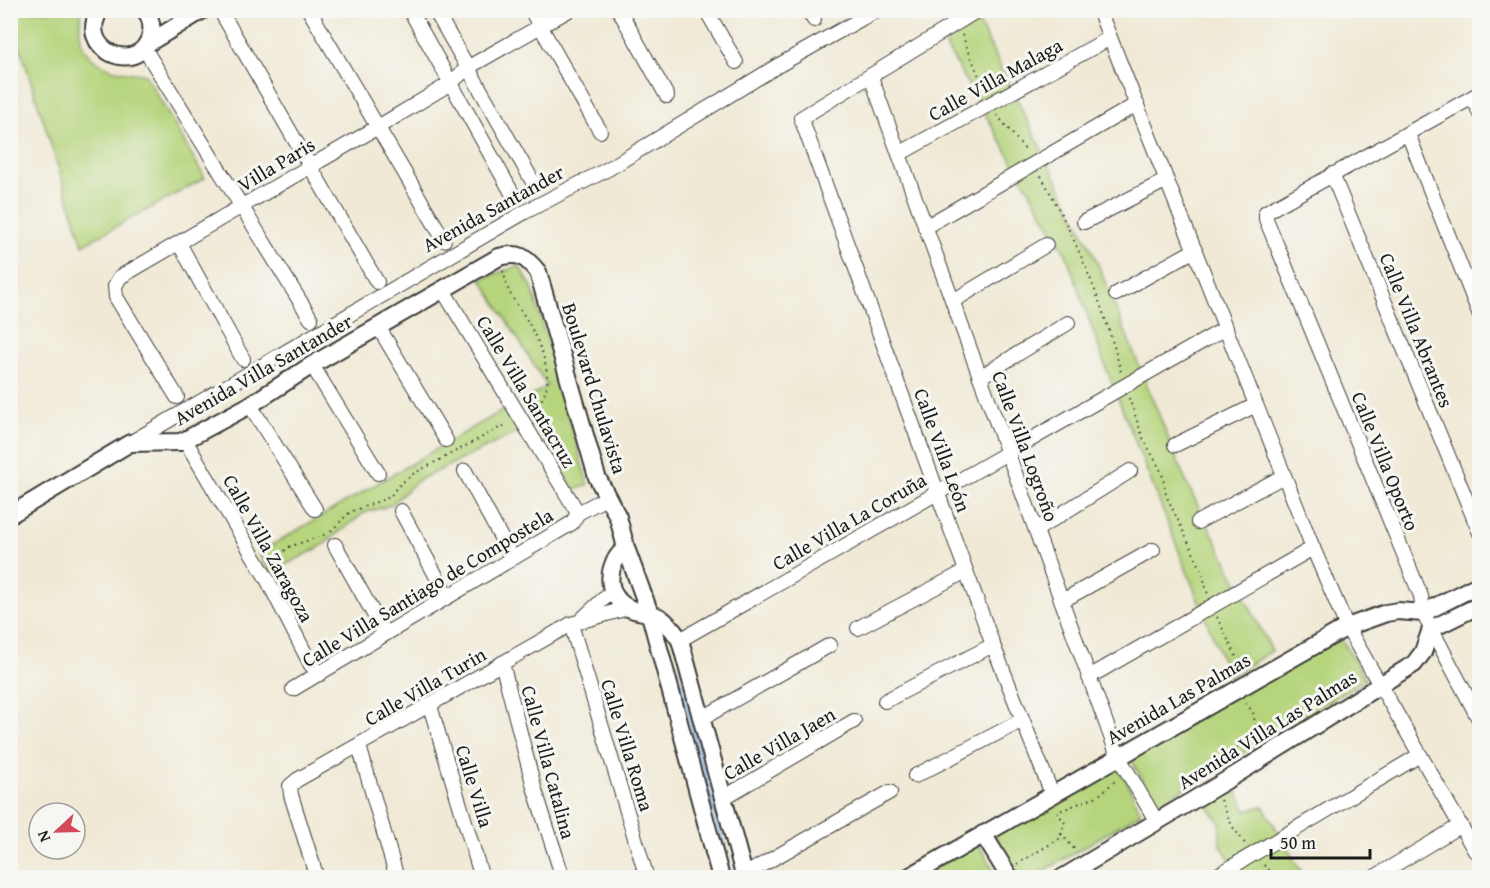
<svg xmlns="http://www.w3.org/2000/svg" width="1490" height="888" viewBox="0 0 1490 888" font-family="'Gentium Book Plus',serif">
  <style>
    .green { fill: #b5d47b; stroke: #68784c; stroke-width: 1.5 }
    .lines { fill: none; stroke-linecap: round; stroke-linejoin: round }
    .stream { stroke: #83b6f0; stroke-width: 4 }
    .minor-casing { stroke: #3c3b38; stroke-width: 16 }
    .tertiary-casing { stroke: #3c3b38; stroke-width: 20 }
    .path { stroke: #3c3b38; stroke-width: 2; stroke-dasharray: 1.5 4.5; stroke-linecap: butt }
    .minor { stroke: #fff; stroke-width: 14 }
    .tertiary { stroke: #fff; stroke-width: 16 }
    .labels { text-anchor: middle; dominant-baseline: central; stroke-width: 6; stroke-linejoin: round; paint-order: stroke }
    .street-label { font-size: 20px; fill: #1c1c1c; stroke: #f6f6f2 }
  </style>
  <rect width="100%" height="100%" fill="#f6f6f2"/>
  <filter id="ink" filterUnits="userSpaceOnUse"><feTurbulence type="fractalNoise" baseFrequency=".0167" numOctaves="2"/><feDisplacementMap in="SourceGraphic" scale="12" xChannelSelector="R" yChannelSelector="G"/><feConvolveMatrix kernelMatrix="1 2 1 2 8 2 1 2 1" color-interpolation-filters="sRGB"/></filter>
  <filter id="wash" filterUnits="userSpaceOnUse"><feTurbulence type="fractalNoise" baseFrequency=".008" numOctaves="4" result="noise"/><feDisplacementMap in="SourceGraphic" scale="24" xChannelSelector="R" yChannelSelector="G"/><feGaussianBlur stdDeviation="1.35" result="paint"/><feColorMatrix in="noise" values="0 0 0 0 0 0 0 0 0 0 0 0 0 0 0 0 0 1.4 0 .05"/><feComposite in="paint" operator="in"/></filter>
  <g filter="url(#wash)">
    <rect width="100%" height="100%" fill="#f0e9d5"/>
    <!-- green -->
    <g class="green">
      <path d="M10 11H82C70 59 104 72 145 74L205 178 83 245 11 19Z"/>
      <polygon points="979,23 1095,257 1187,484 1272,651 1229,677 1106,368 1066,254 944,43"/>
      <polygon points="519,266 532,287 588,485 574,490 522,402 547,386 481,279"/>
      <polygon points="505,409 520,431 417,481 391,505 364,513 320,547 270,573 258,553"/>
      <polygon points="1341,638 1366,679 1156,805 1128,754"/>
      <polygon points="1116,766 1126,780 1141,813 1034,877 1020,877 994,833"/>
      <polygon points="1233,782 1246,811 1263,806 1304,877 1241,877 1220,844 1220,823 1203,799"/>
      <polygon points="978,844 998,877 916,878"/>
    </g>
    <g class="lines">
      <!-- stream -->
      <polyline class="stream" points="675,663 732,878"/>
    </g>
  </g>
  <g filter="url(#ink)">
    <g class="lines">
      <defs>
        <g id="minor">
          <polyline points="220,10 377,282"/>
          <polyline points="309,10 444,240"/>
          <polyline points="410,10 512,193"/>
          <polyline points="435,10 533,182"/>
          <polyline points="531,10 600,131"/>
          <polyline points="619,10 667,96"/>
          <polyline points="706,10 736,62"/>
          <polyline points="808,10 814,20"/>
          <polyline points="978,10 801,118 993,645 1052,794"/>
          <polyline points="1099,10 1313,548 1347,627 1475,851"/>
          <polyline points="144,48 311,319"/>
          <polyline points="871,77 1118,756 1157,822"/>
          <polyline points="1480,93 1266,212 1266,219 1421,596 1423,613 1480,721"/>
          <polyline points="1473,97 1480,114"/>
          <polyline points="1408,134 1480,315"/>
          <polyline points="899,154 1110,38"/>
          <polyline points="1332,174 1480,533"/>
          <polyline points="1084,222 1167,180"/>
          <polyline points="925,227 1137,104"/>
          <polyline points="179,243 243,359"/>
          <polyline points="443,290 578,513"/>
          <polyline points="1116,294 1195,250"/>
          <polyline points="953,301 1046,245"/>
          <polyline points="379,328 446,440"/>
          <polyline points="312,365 378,473"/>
          <polyline points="980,377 1068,323"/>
          <polyline points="177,397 116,297 115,286 120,277 378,127 451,83 467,68 569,10"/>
          <polyline points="250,405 315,509"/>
          <polyline points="185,440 267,579 311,665 320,674"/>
          <polyline points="130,443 523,213 608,169 779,65 877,10"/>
          <polyline points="1175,445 1256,405"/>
          <polyline points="465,471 512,558"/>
          <polyline points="401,511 447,596"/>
          <polyline points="1198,522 1284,476"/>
          <polyline points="1036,530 1130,471"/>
          <polyline points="335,545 385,634"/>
          <polyline points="1062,601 1153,550"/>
          <polyline points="583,618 612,591"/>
          <polyline points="571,624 647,878"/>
          <polyline points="858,628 966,571"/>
          <polyline points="680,640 1226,328"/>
          <polyline points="502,663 534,787 561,872"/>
          <polyline points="1089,677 1313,548"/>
          <polyline points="293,689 572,523 578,513 608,497"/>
          <polyline points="885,701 993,645"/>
          <polyline points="430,706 482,878"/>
          <polyline points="701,719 830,645"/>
          <polyline points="359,746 397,878"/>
          <polyline points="915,776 1021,721"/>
          <polyline points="723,798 854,721"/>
          <polyline points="744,875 890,792"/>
          <polyline points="317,878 291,795 290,786 297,780 571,624 628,608"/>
          <polyline points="1213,878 1420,755"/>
          <polyline points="1373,878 1461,825"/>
        </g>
        <g id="tertiary">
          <path d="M100 10C75 49 137 77 150 37 153 28 151 18 145 10"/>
          <polyline points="147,44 203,10"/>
          <path d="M10 515 130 443 180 442 185 440 250 405 312 365 499 257C519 252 525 256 538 272L597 477 618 517 626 548 649 611 721 878"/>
          <path d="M626 548C606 563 604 594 627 607 639 614 650 610 662 619 669 624 675 633 680 640L745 878"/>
          <polyline points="983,834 1010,878"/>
          <polyline points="907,878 1347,627 1386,613 1398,611 1423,613 1480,584"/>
          <polyline points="1062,878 1232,777 1414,664 1423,652 1431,629 1480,605"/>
        </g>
      </defs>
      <!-- minor casing -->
      <use href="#minor" class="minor-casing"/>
      <!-- tertiary casing -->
      <use href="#tertiary" class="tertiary-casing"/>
      <!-- path -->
      <g class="path">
        <polyline points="962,35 985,91"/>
        <polyline points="997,115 1027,152"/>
        <path d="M1041 176C1075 236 1104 305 1121 372"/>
        <path d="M503 271C505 277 506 284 508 289 513 301 522 311 528 322 542 347 562 392 530 410"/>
        <polyline points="1129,398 1143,438 1162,473 1166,495 1201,569 1208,595"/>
        <polyline points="331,531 350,512 390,497 397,487 413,474 507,424"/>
        <polyline points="271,563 289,547 326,534"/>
        <polyline points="1217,617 1243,671"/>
        <polyline points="1228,763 1234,749 1258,738 1253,712 1245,703"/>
        <polyline points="1221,800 1232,826 1246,845"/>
        <polyline points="1061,834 1077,852"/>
        <polyline points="1017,864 1059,839 1065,823 1057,812 1098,796 1116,780"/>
        <polyline points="1264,865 1277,878"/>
      </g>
      <!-- minor -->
      <use href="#minor" class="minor"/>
      <!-- tertiary -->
      <use href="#tertiary" class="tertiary"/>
    </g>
  </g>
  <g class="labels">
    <!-- street labels -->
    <g class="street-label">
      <text transform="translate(995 79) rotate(-29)">Calle Villa Malaga</text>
      <text transform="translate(276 164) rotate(-31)">Villa Paris</text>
      <text transform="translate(493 208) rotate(-29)">Avenida Santander</text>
      <text transform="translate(1417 330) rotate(68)">Calle Villa Abrantes</text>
      <text transform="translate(263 369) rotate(-30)">Avenida Villa Santander</text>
      <text transform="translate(595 388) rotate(73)">Boulevard Chulavista</text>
      <text transform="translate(527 391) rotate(59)">Calle Villa Santacruz</text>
      <text transform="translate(1026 446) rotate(70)">Calle Villa Logroño</text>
      <text transform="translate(943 450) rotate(70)">Calle Villa León</text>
      <text transform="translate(1386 461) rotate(68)">Calle Villa Oporto</text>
      <text transform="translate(849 521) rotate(-30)">Calle Villa La Coruña</text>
      <text transform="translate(269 548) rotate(61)">Calle Villa Zaragoza</text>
      <text transform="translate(427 587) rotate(-31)">Calle Villa Santiago de Compostela</text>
      <text transform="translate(425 686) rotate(-30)">Calle Villa Turin</text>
      <text transform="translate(1178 698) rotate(-30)">Avenida Las Palmas</text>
      <text transform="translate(1267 729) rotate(-32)">Avenida Villa Las Palmas</text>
      <text transform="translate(779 743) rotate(-30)">Calle Villa Jaen</text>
      <text transform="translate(628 745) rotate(73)">Calle Villa Roma</text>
      <text transform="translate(549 762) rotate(75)">Calle Villa Catalina</text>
      <text transform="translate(475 786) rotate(73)">Calle Villa</text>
    </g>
  </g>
  <!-- margin -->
  <rect width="1490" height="888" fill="none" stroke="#f6f6f2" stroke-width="36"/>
  <!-- north arrow -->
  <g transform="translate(57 831) rotate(248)"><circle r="28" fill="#f6f6f2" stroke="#9f9f9c" stroke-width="1.5"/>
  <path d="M0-4.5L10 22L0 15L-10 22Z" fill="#d1495b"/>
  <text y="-9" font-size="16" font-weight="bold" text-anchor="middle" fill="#1c1c1c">N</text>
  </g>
  <!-- scale -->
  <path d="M1271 849v9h99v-9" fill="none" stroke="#1c1c1c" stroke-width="3"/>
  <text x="1280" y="849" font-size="18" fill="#1c1c1c" stroke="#f6f6f2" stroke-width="4.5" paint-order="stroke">50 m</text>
</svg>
